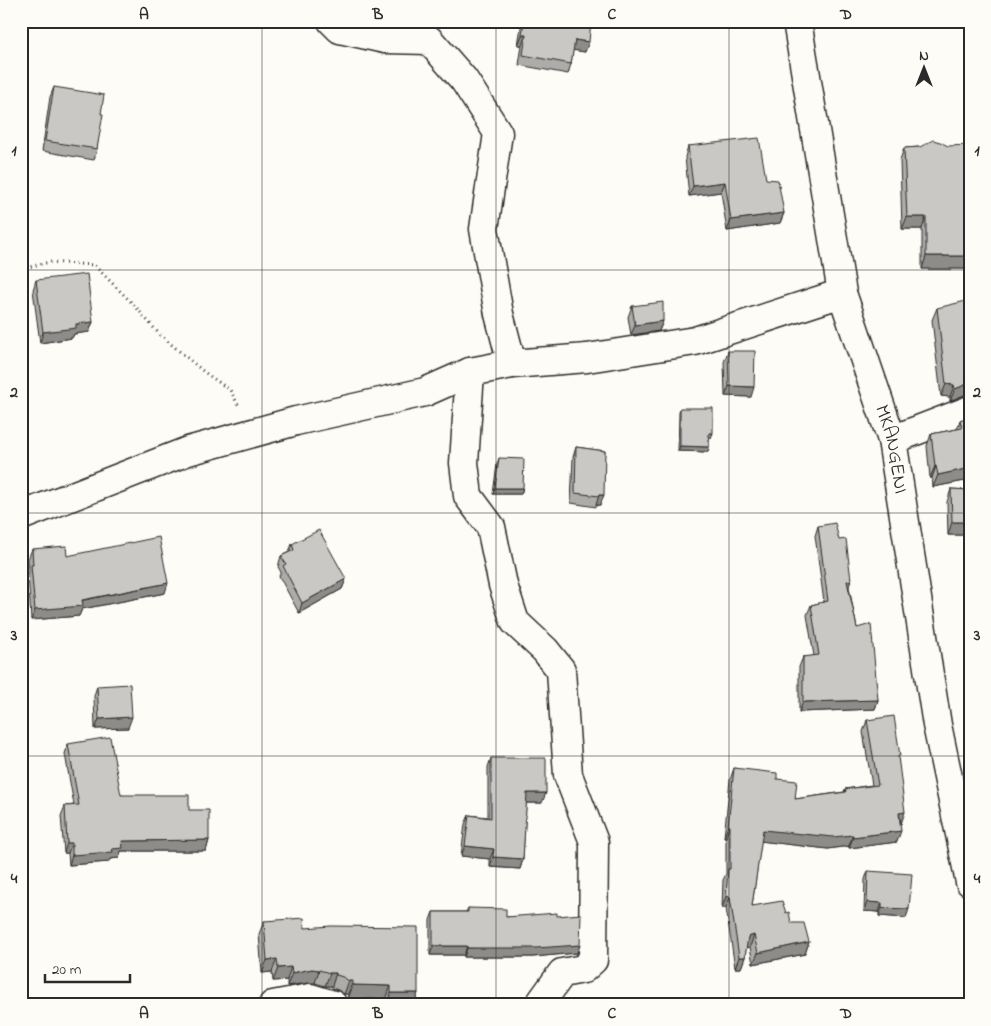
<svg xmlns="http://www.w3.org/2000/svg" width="991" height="1026" viewBox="0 0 991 1026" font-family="'Indie Flower',sans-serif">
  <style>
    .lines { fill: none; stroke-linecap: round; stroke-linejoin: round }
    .minor-casing { stroke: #2b2b2b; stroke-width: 31 }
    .path { stroke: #2b2b2b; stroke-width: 3; stroke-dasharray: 1 4; stroke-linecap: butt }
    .minor { stroke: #fdfcf7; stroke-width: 28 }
    .wall { fill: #adaca9; stroke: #2b2b2b }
    .shaded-wall { fill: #8d8c89; stroke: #2b2b2b }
    .building { fill: #c9c8c4; stroke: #2b2b2b }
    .grid { fill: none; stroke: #2b2b2b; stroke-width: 1; stroke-opacity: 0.55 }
    .labels { text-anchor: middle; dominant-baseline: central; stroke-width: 4; stroke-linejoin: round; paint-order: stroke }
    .street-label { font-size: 20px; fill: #2b2b2b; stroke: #fdfcf7 }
    .neatline { fill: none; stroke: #2b2b2b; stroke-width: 2 }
    .grid-label { font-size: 16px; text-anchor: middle; font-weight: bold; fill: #2b2b2b }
  </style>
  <rect width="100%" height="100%" fill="#fdfcf7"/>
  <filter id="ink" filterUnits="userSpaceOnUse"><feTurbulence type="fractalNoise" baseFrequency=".02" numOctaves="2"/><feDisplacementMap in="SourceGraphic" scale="10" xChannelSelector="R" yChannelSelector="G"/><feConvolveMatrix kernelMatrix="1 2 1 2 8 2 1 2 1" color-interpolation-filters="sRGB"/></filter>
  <g filter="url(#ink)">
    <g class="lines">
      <defs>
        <g id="minor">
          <polyline points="332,21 340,29 385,39 429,40 464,80 498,133 484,229 499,314 512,364"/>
          <path id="s1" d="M797 21 842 293 892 440 937 725 970 882"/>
          <polyline points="470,372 464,463 468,496 491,527 503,585 515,622 545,650 561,670 568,775 594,842 593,960 583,969 562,973 539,1005"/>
          <polyline points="892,440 970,410"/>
          <polyline points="21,516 188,451 296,421 425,392 470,372 512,364 587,358 695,341 842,293"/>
          <polyline points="273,1005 310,998 333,1005"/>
        </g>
      </defs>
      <!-- minor casing -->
      <use href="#minor" class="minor-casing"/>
      <!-- path -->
      <polyline class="path" points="21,269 49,262 94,265 135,306 159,334 204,372 230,390 240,408"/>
      <!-- minor -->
      <use href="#minor" class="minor"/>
    </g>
    <!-- wall -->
    <g class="wall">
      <polygon points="522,21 591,21 585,52 573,50 571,64 568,74 519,65 522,45 518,45"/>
      <polygon points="54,87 101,114 97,149 94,160 42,151 50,97"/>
      <polygon points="688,146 766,179 784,213 780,223 727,231 721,192 689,196 685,157"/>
      <polygon points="920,147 970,269 922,269 922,229 902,229 900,160 904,148"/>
      <polygon points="36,280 93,322 89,332 74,334 72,338 40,343 33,290"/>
      <polygon points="632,306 663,321 659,331 631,335 628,317"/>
      <polygon points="937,308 964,395 950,401 950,397 941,396 932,320"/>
      <polygon points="728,351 751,397 725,396 724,362"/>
      <polygon points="680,408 711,438 709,438 709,447 708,452 678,451 679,413"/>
      <polygon points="970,416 970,480 933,487 932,478 930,478 927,446 931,434 957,429 960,420"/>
      <polygon points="576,447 605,451 600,505 596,505 596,507 571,503 573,457"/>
      <polygon points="499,458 523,488 521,494 493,494 497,464"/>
      <polygon points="951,489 970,490 970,555 969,535 948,535 947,502"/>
      <polygon points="818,526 849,587 857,628 878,700 875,709 799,712 799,667 803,657 814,656 807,615 811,605 824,602 815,536"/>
      <polygon points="292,544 346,579 342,589 299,613 279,576 281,572 278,567 281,556 289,552"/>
      <polygon points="32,549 67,556 165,593 82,609 79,616 31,620 28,575 29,571 28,559"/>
      <polygon points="97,686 128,728 95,729 94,696"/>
      <polygon points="867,720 898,761 900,824 897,842 849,848 849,846 828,849 761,841 752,906 786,913 791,923 809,942 805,954 753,964 750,947 746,948 745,957 741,968 735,968 726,908 722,908 723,880 726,874 726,837 724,837 730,780 734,768 777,779 795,799 844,792 845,789 872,785 863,732"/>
      <polygon points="68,744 121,795 189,810 209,840 206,851 121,851 119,858 110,859 109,862 69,865 68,853 64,853 61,816 65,806 74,805 65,754"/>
      <polygon points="491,758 542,803 526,803 523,859 520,869 490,867 490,859 461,856 465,824 469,815 488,817 488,767"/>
      <polygon points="868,871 906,918 879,916 879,912 864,911 865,879"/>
      <polygon points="468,908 506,917 557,916 580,945 577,953 533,957 464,957 464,955 430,955 430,920 433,912 466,912"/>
      <polygon points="264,921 305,928 418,993 414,1005 386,1005 386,999 348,999 348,994 344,994 338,990 332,988 332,986 325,986 315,983 308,983 287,986 287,980 273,981 272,972 262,973 259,934"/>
    </g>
    <!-- shaded-wall -->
    <g class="shaded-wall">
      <polygon points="522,35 526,35 522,45 518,45"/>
      <polygon points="575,40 589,42 585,52 571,50"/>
      <polygon points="725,182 721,192 689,196 693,186"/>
      <polygon points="784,213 780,223 727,231 731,220"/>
      <polygon points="907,217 926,217 922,229 902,229"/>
      <polygon points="926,256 970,256 970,269 922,269"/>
      <polygon points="663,321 659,331 631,335 635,325"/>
      <polygon points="93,322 89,332 74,334 72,338 40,343 43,332 76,324"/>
      <polygon points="970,383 970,395 964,395 950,401 955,389"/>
      <polygon points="946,384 954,385 950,397 941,396"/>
      <polygon points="729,386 754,387 751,397 725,396"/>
      <polygon points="709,433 713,433 711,438 708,438"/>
      <polygon points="680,446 709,447 708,452 678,451"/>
      <polygon points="935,466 936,466 932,478 930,478"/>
      <polygon points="970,468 970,480 933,487 938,475"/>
      <polygon points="495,488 523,488 521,494 493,494"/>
      <polygon points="599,495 604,495 600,505 596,505"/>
      <polygon points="952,522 970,522 970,532 969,535 948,535"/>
      <polygon points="346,579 342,589 299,613 302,603"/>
      <polygon points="851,580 848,590 847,581"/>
      <polygon points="168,583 165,593 82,609 79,616 31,620 35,610"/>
      <polygon points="878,700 875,709 799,712 803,702"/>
      <polygon points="132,717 128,728 95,729 99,719"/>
      <polygon points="527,793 546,793 542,803 523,803"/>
      <polygon points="905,812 901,824 899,813"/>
      <polygon points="728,826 730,826 726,837 724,837"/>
      <polygon points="763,830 853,835 849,846 828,849 759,841"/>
      <polygon points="901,831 897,842 849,848 853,837"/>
      <polygon points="209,840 206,851 121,851 119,858 110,859 109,862 69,865 72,855 112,849 122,841"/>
      <polygon points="67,843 72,843 68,853 64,853"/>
      <polygon points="465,846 494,849 490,859 461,856"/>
      <polygon points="493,857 523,859 520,869 490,867"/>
      <polygon points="726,896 730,897 726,908 722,908"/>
      <polygon points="867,902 882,903 879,912 864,911"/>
      <polygon points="882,908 909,909 906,918 879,916"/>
      <polygon points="754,935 750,947 744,949 748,937"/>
      <polygon points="809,942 805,954 753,964 758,953"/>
      <polygon points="580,945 577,953 533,957 464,957 467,948"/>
      <polygon points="433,946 467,946 464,955 430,955"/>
      <polygon points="739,957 745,957 741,968 735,968"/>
      <polygon points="277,959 272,972 262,973 267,960"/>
      <polygon points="291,967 287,980 273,981 278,968"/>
      <polygon points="312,969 319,970 315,983 308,983 287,986 292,973"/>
      <polygon points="330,973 336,973 332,986 325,986"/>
      <polygon points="349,981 353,981 348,994 344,994"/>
      <polygon points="353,985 391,986 386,999 348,999"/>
      <polygon points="391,993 418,993 414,1005 386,1005"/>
    </g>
    <!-- building -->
    <g class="building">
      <polygon points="524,21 591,21 589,42 575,40 571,64 523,55 526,35 522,35"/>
      <polygon points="54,87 104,95 101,114 103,114 97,149 45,141"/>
      <polygon points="759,138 766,179 778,180 784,213 731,220 725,182 693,186 688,146"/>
      <polygon points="933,140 940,142 948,146 970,145 970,256 926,256 926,217 907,217 904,148 920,147"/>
      <polygon points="87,274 93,322 76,324 76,328 43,332 36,280"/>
      <polygon points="970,300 970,383 955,389 954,385 946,384 937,308"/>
      <polygon points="663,302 663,321 635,325 632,306"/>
      <polygon points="728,351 755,351 754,387 729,386"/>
      <polygon points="680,408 713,408 713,433 709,433 709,447 680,446"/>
      <polygon points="970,416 970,468 938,475 936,466 935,466 931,434 962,428 960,420"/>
      <polygon points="576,447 605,451 604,495 599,495 599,496 575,493"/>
      <polygon points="499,458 524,459 523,488 495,488"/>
      <polygon points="951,489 970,490 970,522 952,522"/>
      <polygon points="835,523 839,540 846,539 851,580 847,581 857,628 871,624 878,700 803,702 803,657 819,655 811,605 828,601 818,526"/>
      <polygon points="319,530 346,579 302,603 283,566 286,564 281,556 294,550 292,544"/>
      <polygon points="159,537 168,583 82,600 83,606 35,610 31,565 33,565 32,549 66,546 67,556"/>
      <polygon points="130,684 132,717 99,719 97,686"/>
      <polygon points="894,716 900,756 898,756 905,812 899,813 901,831 853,837 853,835 833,837 763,830 752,906 782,901 786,913 789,912 791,923 804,923 809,942 758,953 754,935 748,937 745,957 739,957 730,897 726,896 728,869 730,869 730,826 728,826 734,768 777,773 777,779 797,781 795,799 846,792 845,789 878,785 867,720"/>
      <polygon points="110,737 121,795 189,795 189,810 209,810 209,840 122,841 123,848 112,849 113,852 72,855 72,843 67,843 65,806 79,805 68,744"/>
      <polygon points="491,758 546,758 546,793 527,793 523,859 493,857 494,849 465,846 469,815 491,818"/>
      <polygon points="868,871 912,874 909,909 882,908 882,903 867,902"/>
      <polygon points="468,908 506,909 506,917 557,913 557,916 581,914 580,945 536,948 467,948 467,946 433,946 433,912 468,912"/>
      <polygon points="304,918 305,928 331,926 418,927 418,993 391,993 391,986 353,985 353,981 349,981 343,977 336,975 336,973 330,973 319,970 312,969 292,973 291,967 278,968 277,959 267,960 264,921"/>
    </g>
  </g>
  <!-- grid -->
  <path class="grid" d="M262 21V1005M496 21V1005M729 21V1005M21 270H970M21 513H970M21 756H970"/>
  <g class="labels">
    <!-- street labels -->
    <g class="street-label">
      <text stroke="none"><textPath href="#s1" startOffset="440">MKANGENI</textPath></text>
    </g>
  </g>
  <!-- margin -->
  <rect width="991" height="1026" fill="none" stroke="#fdfcf7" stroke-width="55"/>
  <!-- north arrow -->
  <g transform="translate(924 68)" stroke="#fdfcf7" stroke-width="4" paint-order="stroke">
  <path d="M0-4L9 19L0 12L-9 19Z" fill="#2b2b2b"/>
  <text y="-8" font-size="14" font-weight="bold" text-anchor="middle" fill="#2b2b2b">N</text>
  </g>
  <!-- scale -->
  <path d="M45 974v8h85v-8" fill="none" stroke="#2b2b2b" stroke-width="2.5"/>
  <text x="52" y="974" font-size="15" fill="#2b2b2b" stroke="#fdfcf7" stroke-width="4" paint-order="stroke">20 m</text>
  <rect x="28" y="28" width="936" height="970" class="neatline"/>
  <g class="grid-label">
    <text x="144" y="19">A</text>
    <text x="378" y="19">B</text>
    <text x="612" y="19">C</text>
    <text x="846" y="19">D</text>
    <text x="14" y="155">1</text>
    <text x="977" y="155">1</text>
    <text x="14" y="397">2</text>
    <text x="977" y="397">2</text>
    <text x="14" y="640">3</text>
    <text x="977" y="640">3</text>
    <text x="14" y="883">4</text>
    <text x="977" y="883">4</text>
    <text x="144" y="1018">A</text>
    <text x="378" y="1018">B</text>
    <text x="612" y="1018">C</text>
    <text x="846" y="1018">D</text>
  </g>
</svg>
